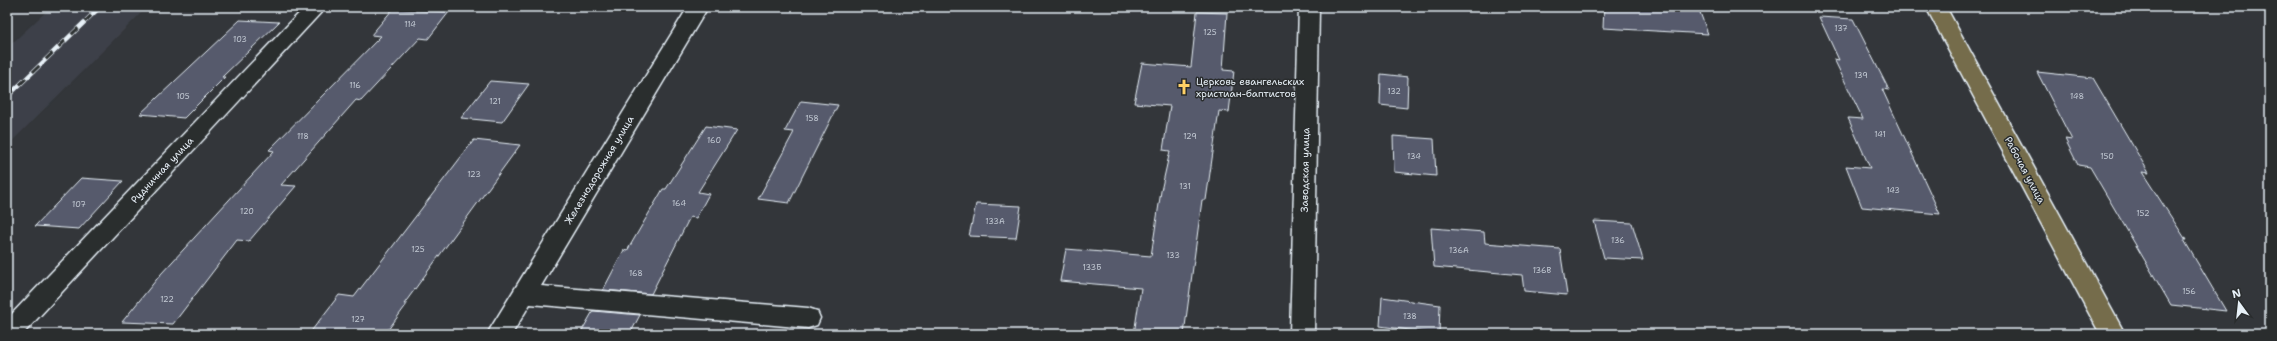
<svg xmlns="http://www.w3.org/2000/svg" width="2277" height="341" viewBox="0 0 2277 341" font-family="'Shantell Sans',sans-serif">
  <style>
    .built { fill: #3e4149 }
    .building { fill: #575a6c; stroke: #e8f1f8 }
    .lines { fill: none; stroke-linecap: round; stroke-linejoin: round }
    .minor-casing { stroke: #e8f1f8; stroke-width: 3 }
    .major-casing { stroke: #e8f1f8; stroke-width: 3 }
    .minor { fill: #2a2d2e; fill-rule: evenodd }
    .major { fill: #746c4b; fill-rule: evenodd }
    .rail-casing { stroke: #e8f1f8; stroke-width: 4.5 }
    .rail { stroke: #2a2d2e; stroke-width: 3; stroke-dasharray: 9; stroke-linecap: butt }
    .labels { text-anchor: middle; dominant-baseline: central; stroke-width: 3; stroke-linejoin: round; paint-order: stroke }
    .number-label { font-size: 8px; fill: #c4cbd5 }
    .poi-label { font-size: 10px; fill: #e8f1f8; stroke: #2a2d2e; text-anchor: start }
    .street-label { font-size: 10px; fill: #e8f1f8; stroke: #2a2d2e }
  </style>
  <rect width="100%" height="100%" fill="#33363a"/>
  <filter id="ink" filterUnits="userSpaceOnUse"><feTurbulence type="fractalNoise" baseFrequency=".025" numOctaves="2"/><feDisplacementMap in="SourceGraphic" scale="8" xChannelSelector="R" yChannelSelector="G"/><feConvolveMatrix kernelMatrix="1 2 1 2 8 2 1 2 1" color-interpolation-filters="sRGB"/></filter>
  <g filter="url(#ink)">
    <!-- built -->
    <polygon class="built" points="51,7 147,7 7,146 7,48"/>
    <!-- building -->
    <g class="building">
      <polygon points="1604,7 1698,7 1708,34 1603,28"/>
      <polygon points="393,9 449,12 428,39 420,38 361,101 356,100 281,185 296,186 249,241 237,240 173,324 122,322 161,274 274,151 269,150 381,36 371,35"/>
      <polygon points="1197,12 1227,13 1223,70 1234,71 1229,112 1219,111 1206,200 1202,200 1184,334 1134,334 1141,288 1060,281 1066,249 1151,256 1161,191 1170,151 1163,150 1170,106 1134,103 1142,63 1191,67"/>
      <polygon points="1819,17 1853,19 1889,90 1882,89 1940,214 1862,207 1846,166 1870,168 1848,118 1863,119 1834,59 1839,60"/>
      <polygon points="240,20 279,22 222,77 225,77 184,118 140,114"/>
      <polygon points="2037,72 2093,78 2149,173 2142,172 2186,240 2184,240 2226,311 2171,305 2090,167 2078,165 2065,139 2072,140"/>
      <polygon points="1381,74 1408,77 1407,108 1380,105"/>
      <polygon points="490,81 529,84 502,122 461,118"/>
      <polygon points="801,101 838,105 789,203 758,199 794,132 785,131"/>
      <polygon points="706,126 737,130 698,192 709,194 696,218 690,217 651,294 603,290 624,250 627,251 663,189 666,189"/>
      <polygon points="1393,136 1434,139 1436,176 1394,172"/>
      <polygon points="474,140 520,145 404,304 407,304 385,334 309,334 339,295 354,297"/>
      <polygon points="81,178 123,181 79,229 35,226"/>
      <polygon points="976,204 1021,206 1016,238 969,236"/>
      <polygon points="1594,221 1632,223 1643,260 1604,258"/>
      <polygon points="1431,228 1484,232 1485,243 1560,249 1567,295 1524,291 1522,275 1434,267"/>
      <polygon points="1382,297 1440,305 1439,334 1380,326"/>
      <polygon points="593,311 640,315 630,334 580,334"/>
    </g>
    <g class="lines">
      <defs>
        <g id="minor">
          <polygon points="305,7 326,7 23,334 7,334 7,319"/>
          <polygon points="688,7 708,7 541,286 808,308 817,311 820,318 817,325 808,328 530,304 512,334 487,334"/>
          <polygon points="1299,7 1319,7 1314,334 1290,334"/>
        </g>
        <polygon id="major" points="1926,7 1946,7 2125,334 2100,334"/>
      </defs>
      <!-- minor casing -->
      <use href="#minor" class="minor-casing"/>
      <!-- major casing -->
      <use href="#major" class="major-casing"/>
      <!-- minor -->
      <use href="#minor" class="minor"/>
      <!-- major -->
      <use href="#major" class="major"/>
      <defs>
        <polyline id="rail" points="7,97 100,7"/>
      </defs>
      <!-- rail casing -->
      <use href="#rail" class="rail-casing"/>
      <!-- rail -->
      <use href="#rail" class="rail"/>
    </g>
  </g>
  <!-- icons -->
  <defs>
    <symbol id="church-bare" viewBox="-9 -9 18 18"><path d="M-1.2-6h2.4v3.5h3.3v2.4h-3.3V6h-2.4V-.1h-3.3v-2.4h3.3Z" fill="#ffd166" stroke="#2a2d2e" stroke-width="2.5" paint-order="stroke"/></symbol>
  </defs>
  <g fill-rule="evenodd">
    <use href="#church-bare" x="1173" y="76" width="22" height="22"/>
  </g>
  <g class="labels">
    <!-- number labels -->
    <g class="number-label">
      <text x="410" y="24">114</text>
      <text x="1841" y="28">137</text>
      <text x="1210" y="32">125</text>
      <text x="240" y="39">103</text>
      <text x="1861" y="75">139</text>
      <text x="355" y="85">116</text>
      <text x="1394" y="91">132</text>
      <text x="183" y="96">105</text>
      <text x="2077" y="96">148</text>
      <text x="495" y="101">121</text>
      <text x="812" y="118">158</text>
      <text x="1880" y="134">141</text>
      <text x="303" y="136">118</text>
      <text x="1190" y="136">129</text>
      <text x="714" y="140">160</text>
      <text x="1414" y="156">134</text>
      <text x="2107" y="156">150</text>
      <text x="474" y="174">123</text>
      <text x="1185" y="186">131</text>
      <text x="1893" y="190">143</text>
      <text x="679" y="203">164</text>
      <text x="79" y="204">107</text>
      <text x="247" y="211">120</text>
      <text x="2143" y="213">152</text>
      <text x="995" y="221">133А</text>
      <text x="1618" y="240">136</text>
      <text x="418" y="249">125</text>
      <text x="1459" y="250">136А</text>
      <text x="1173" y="255">133</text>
      <text x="1092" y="267">133Б</text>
      <text x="1542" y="270">136В</text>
      <text x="636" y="273">168</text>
      <text x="2189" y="291">156</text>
      <text x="167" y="299">122</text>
      <text x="1410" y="316">138</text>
      <text x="358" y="319">127</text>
    </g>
    <!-- poi labels -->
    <g class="poi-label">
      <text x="1196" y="81">Церковь евангельских<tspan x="1196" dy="12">христиан-баптистов</tspan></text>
    </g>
    <!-- street labels -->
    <g class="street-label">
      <text transform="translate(162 170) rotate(-47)">Рудничная улица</text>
      <text transform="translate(599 170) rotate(-59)">Железнодорожная улица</text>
      <text transform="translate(1305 170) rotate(-89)">Заводская улица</text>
      <text transform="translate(2025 170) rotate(62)">Рабочая улица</text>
    </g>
  </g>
  <!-- margin -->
  <rect width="2277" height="341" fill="none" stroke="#2a2d2e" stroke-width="24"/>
  <rect x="12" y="12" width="2253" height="317" fill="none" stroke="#e8f1f8" stroke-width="1.5" filter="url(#ink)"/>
  <!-- north arrow -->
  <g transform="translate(2239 303) rotate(345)" stroke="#2a2d2e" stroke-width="3" paint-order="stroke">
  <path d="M0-3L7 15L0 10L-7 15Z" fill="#e8f1f8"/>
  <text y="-6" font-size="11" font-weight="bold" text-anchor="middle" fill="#e8f1f8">N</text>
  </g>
</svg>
